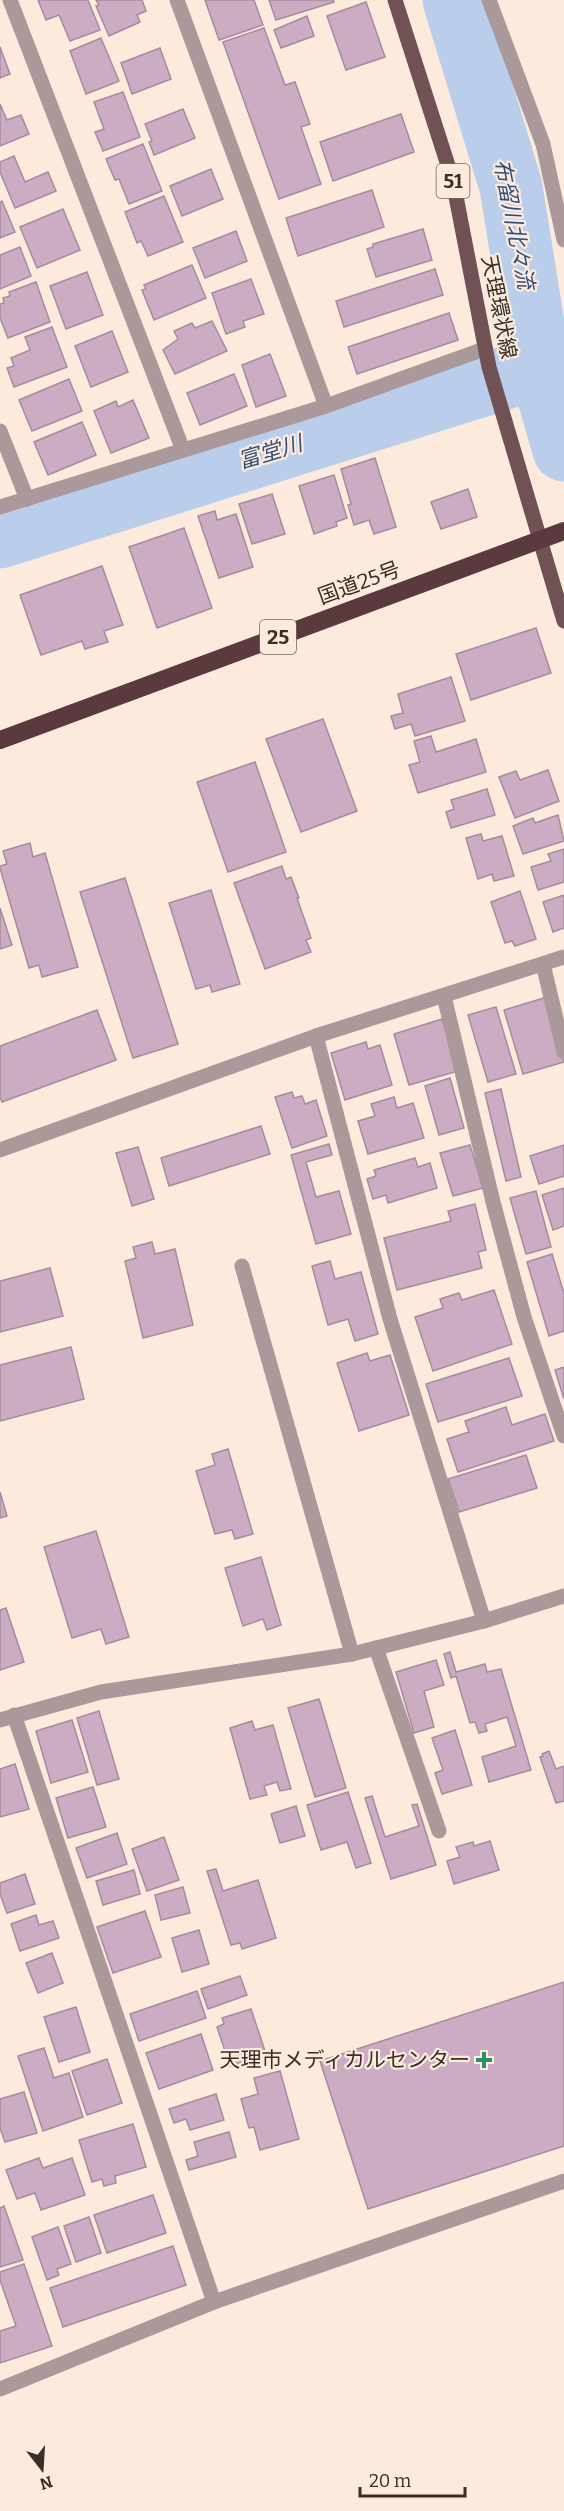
<svg xmlns="http://www.w3.org/2000/svg" width="564" height="2511" viewBox="0 0 564 2511" font-family="Bitter,'Noto Sans JP',serif">
  <style>
    .lines { fill: none; stroke-linecap: round; stroke-linejoin: round }
    .river { stroke: #baceec; stroke-width: 63 }
    .building { fill: #ccacc3; stroke: #a68b9e; stroke-width: 1.5 }
    .minor { stroke: #aa989a; stroke-width: 15 }
    .major { stroke: #705256; stroke-width: 15 }
    .highway { stroke: #5b3a3f; stroke-width: 18 }
    .poi-dot { fill: #298e6a; stroke: #fcebdd; stroke-width: 2 }
    .labels { text-anchor: middle; dominant-baseline: central; stroke-width: 4.5; stroke-linejoin: round; paint-order: stroke }
    .shield { fill: #fcebdd; stroke: #74675e; stroke-width: 1.5 }
    .shield-label { font-size: 20px; font-weight: bold; fill: #3a2f27 }
    .street-label { font-size: 21px; fill: #3a2f27; stroke: #fcebdd }
    .poi-label { font-size: 21px; fill: #3a2f27; stroke: #fcebdd; text-anchor: end }
    .water-label { font-size: 22px; font-style: italic; fill: #334e78; stroke: #fcebdd }
  </style>
  <rect width="100%" height="100%" fill="#fcebdd"/>
  <g class="lines">
    <!-- river -->
    <g class="river">
      <polyline points="454,0 511,187 540,367 564,450"/>
      <polyline points="0,537 540,367"/>
    </g>
  </g>
  <!-- building -->
  <g class="building">
    <polygon points="38,0 88,0 100,30 70,41 59,15 46,20"/>
    <polygon points="96,0 142,0 146,11 137,15 140,22 109,36 96,6 99,5"/>
    <polygon points="205,0 254,0 263,25 219,40"/>
    <polygon points="269,0 333,0 334,2 276,20"/>
    <polygon points="366,2 385,57 346,70 327,16"/>
    <polygon points="307,16 314,36 281,48 274,30"/>
    <polygon points="264,28 285,85 295,82 310,124 301,127 321,184 279,199 223,42"/>
    <polygon points="101,38 119,81 86,94 70,51"/>
    <polygon points="0,47 10,74 0,78"/>
    <polygon points="160,48 171,79 132,94 121,63"/>
    <polygon points="123,92 140,137 103,151 95,132 104,129 94,102"/>
    <polygon points="0,104 7,120 21,115 29,134 0,146"/>
    <polygon points="183,109 195,138 154,155 149,142 152,141 145,124"/>
    <polygon points="401,114 414,152 333,181 320,142"/>
    <polygon points="143,144 162,191 129,204 119,179 115,180 106,159"/>
    <polygon points="14,156 25,182 48,172 56,191 15,208 0,172 0,162"/>
    <polygon points="211,169 223,199 182,216 170,186"/>
    <polygon points="372,190 384,227 298,256 286,218"/>
    <polygon points="164,196 183,242 148,256 141,241 137,243 125,212"/>
    <polygon points="2,201 15,232 0,238 0,202"/>
    <polygon points="63,209 80,250 37,268 20,227"/>
    <polygon points="423,229 432,260 376,277 367,249 373,247 373,244"/>
    <polygon points="236,231 247,261 205,278 193,248"/>
    <polygon points="20,247 31,276 0,289 0,255"/>
    <polygon points="192,265 206,298 154,320 142,290 146,289 144,285"/>
    <polygon points="435,269 443,295 344,327 336,301"/>
    <polygon points="87,272 103,315 66,329 50,286"/>
    <polygon points="251,279 264,314 243,321 245,327 226,334 212,293"/>
    <polygon points="36,282 50,322 8,338 0,318 0,304 4,303 3,298 10,296 9,292"/>
    <polygon points="449,313 458,340 357,374 348,347"/>
    <polygon points="212,321 227,351 175,374 163,350 178,339 174,331 192,323 195,328"/>
    <polygon points="52,327 67,367 14,387 7,368 14,366 11,358 30,350 25,337"/>
    <polygon points="112,331 128,372 91,387 75,346"/>
    <polygon points="270,354 286,396 256,407 242,365"/>
    <polygon points="234,374 247,406 200,425 187,393"/>
    <polygon points="69,379 82,411 32,431 19,400"/>
    <polygon points="133,400 149,438 111,453 94,411 116,401 118,407"/>
    <polygon points="82,422 96,455 48,475 34,442"/>
    <polygon points="375,458 396,527 374,534 369,520 354,525 348,505 351,504 341,469"/>
    <polygon points="334,475 347,518 336,522 337,526 314,534 299,486"/>
    <polygon points="468,489 477,517 441,529 431,502"/>
    <polygon points="272,494 285,534 252,544 239,504"/>
    <polygon points="215,511 217,520 236,514 253,567 219,578 198,516"/>
    <polygon points="184,528 212,608 157,628 129,547"/>
    <polygon points="102,566 123,625 104,631 108,642 85,649 82,641 41,655 20,595"/>
    <polygon points="536,628 551,673 471,700 456,654"/>
    <polygon points="451,677 465,721 415,736 411,724 395,729 391,716 403,713 398,694"/>
    <polygon points="323,719 357,811 301,832 266,739"/>
    <polygon points="431,736 436,752 476,739 486,772 418,793 409,765 420,762 414,741"/>
    <polygon points="255,762 286,852 228,872 197,782"/>
    <polygon points="548,770 559,801 515,818 499,777 516,771 520,780"/>
    <polygon points="487,789 495,815 451,828 446,812 454,809 451,800"/>
    <polygon points="558,815 564,841 523,854 513,826 533,818 535,823"/>
    <polygon points="481,834 483,841 502,836 514,876 494,881 492,874 478,879 466,838"/>
    <polygon points="30,843 33,857 45,853 78,967 42,977 39,965 29,968 0,868 0,866 7,864 3,851"/>
    <polygon points="564,849 564,882 538,890 531,867 551,861 548,854"/>
    <polygon points="282,866 286,879 291,877 299,898 297,898 311,938 306,940 311,952 265,969 234,883"/>
    <polygon points="125,878 178,1044 133,1058 80,892"/>
    <polygon points="211,890 240,984 212,992 210,985 196,989 169,903"/>
    <polygon points="520,891 536,939 515,946 512,941 505,943 491,902"/>
    <polygon points="564,895 564,928 553,932 543,902"/>
    <polygon points="0,908 12,945 0,949"/>
    <polygon points="547,997 564,1062 523,1074 504,1010"/>
    <polygon points="496,1007 516,1074 488,1082 468,1015"/>
    <polygon points="97,1010 116,1060 2,1102 0,1097 0,1046"/>
    <polygon points="442,1019 458,1071 409,1085 394,1034"/>
    <polygon points="366,1042 368,1049 380,1045 392,1085 345,1100 331,1053"/>
    <polygon points="450,1078 464,1128 439,1135 425,1086"/>
    <polygon points="501,1089 521,1177 506,1181 485,1093"/>
    <polygon points="292,1092 294,1098 302,1096 305,1104 316,1100 327,1136 292,1148 275,1097"/>
    <polygon points="394,1097 397,1108 413,1103 424,1138 368,1154 358,1121 375,1116 371,1104"/>
    <polygon points="261,1126 270,1154 169,1186 161,1158"/>
    <polygon points="329,1144 332,1155 306,1162 316,1197 339,1191 351,1234 316,1244 291,1155"/>
    <polygon points="470,1145 483,1188 453,1196 440,1153"/>
    <polygon points="564,1145 564,1176 539,1184 530,1156"/>
    <polygon points="138,1147 154,1199 132,1206 116,1153"/>
    <polygon points="415,1158 418,1167 430,1163 437,1188 388,1203 386,1195 373,1199 367,1179 376,1176 374,1170"/>
    <polygon points="564,1188 564,1226 553,1230 542,1195"/>
    <polygon points="536,1191 551,1247 526,1254 510,1198"/>
    <polygon points="475,1204 486,1250 478,1252 482,1268 397,1290 384,1238 451,1221 448,1211"/>
    <polygon points="152,1242 155,1254 175,1249 193,1325 143,1338 125,1261 136,1258 133,1247"/>
    <polygon points="552,1254 564,1293 564,1331 549,1336 527,1262"/>
    <polygon points="330,1261 335,1279 361,1272 378,1334 355,1341 348,1319 328,1325 312,1266"/>
    <polygon points="50,1268 63,1316 0,1332 0,1281"/>
    <polygon points="494,1290 512,1344 433,1371 415,1317 443,1308 440,1299 459,1293 462,1300"/>
    <polygon points="71,1347 84,1399 0,1421 0,1365"/>
    <polygon points="367,1353 370,1361 390,1355 409,1415 359,1431 337,1363"/>
    <polygon points="509,1358 522,1396 438,1422 426,1384"/>
    <polygon points="564,1367 564,1399 555,1370"/>
    <polygon points="506,1407 512,1425 545,1414 554,1441 458,1472 447,1439 469,1432 465,1421"/>
    <polygon points="228,1449 253,1534 235,1539 232,1530 215,1534 196,1471 215,1465 212,1454"/>
    <polygon points="526,1455 537,1488 459,1512 448,1479"/>
    <polygon points="0,1492 7,1516 0,1518"/>
    <polygon points="96,1531 129,1637 106,1644 101,1629 72,1638 44,1547"/>
    <polygon points="261,1557 281,1625 267,1630 263,1619 243,1626 225,1568"/>
    <polygon points="6,1608 24,1662 0,1670 0,1610"/>
    <polygon points="450,1652 456,1672 485,1664 487,1672 501,1669 531,1770 489,1782 482,1757 516,1746 507,1717 485,1724 487,1731 479,1733 475,1722 470,1723 456,1676 451,1678 444,1654"/>
    <polygon points="436,1660 444,1685 424,1691 434,1727 414,1733 396,1672"/>
    <polygon points="319,1699 346,1788 315,1797 288,1708"/>
    <polygon points="99,1711 119,1779 97,1785 77,1718"/>
    <polygon points="72,1720 88,1772 51,1783 36,1731"/>
    <polygon points="252,1721 255,1730 273,1725 291,1789 280,1791 277,1782 264,1786 267,1795 250,1799 230,1728"/>
    <polygon points="455,1730 472,1785 442,1794 435,1773 443,1770 432,1738"/>
    <polygon points="549,1751 556,1769 564,1766 564,1801 556,1803 540,1757 543,1756 542,1754"/>
    <polygon points="15,1764 29,1809 0,1817 0,1769"/>
    <polygon points="93,1787 106,1827 68,1838 56,1798"/>
    <polygon points="348,1792 371,1863 356,1868 347,1842 321,1850 307,1805"/>
    <polygon points="372,1796 385,1837 419,1826 412,1805 417,1804 436,1865 391,1879 365,1798"/>
    <polygon points="296,1806 305,1836 280,1843 271,1814"/>
    <polygon points="117,1833 127,1864 87,1878 76,1848"/>
    <polygon points="164,1837 179,1880 147,1891 132,1849"/>
    <polygon points="490,1841 499,1870 454,1884 447,1861 460,1857 456,1847 473,1842 474,1846"/>
    <polygon points="216,1869 223,1891 258,1880 276,1938 242,1949 240,1943 231,1945 207,1871"/>
    <polygon points="134,1870 140,1894 103,1905 96,1881"/>
    <polygon points="25,1874 35,1904 7,1913 0,1894 0,1883"/>
    <polygon points="183,1887 190,1913 161,1920 155,1895"/>
    <polygon points="145,1911 161,1957 113,1973 97,1927"/>
    <polygon points="36,1915 39,1925 53,1921 59,1938 20,1951 11,1924"/>
    <polygon points="199,1930 209,1964 182,1972 172,1938"/>
    <polygon points="52,1953 63,1983 38,1993 26,1963"/>
    <polygon points="240,1976 247,1995 208,2009 201,1989"/>
    <polygon points="564,1982 564,2146 368,2209 320,2061"/>
    <polygon points="197,1991 206,2018 139,2041 130,2014"/>
    <polygon points="76,2007 90,2052 59,2062 44,2017"/>
    <polygon points="251,2009 266,2054 230,2066 217,2027 224,2024 222,2018"/>
    <polygon points="201,2034 213,2070 159,2089 146,2053"/>
    <polygon points="44,2048 54,2078 69,2073 83,2117 43,2131 18,2056"/>
    <polygon points="107,2059 122,2103 87,2115 72,2071"/>
    <polygon points="280,2071 299,2139 260,2150 254,2127 249,2128 241,2099 258,2094 254,2078"/>
    <polygon points="24,2092 37,2133 5,2142 0,2128 0,2099"/>
    <polygon points="216,2094 224,2120 190,2130 186,2119 174,2123 169,2109"/>
    <polygon points="133,2124 146,2167 115,2176 116,2183 104,2186 102,2179 92,2182 79,2140"/>
    <polygon points="229,2132 236,2157 189,2170 186,2160 198,2156 194,2142"/>
    <polygon points="39,2158 43,2168 72,2158 85,2195 41,2210 35,2193 17,2199 6,2170"/>
    <polygon points="153,2195 166,2233 107,2253 94,2215"/>
    <polygon points="4,2206 23,2260 0,2267 0,2208"/>
    <polygon points="89,2217 101,2253 76,2262 64,2226"/>
    <polygon points="58,2227 71,2264 57,2269 59,2275 47,2280 32,2237"/>
    <polygon points="173,2246 186,2285 63,2327 50,2288"/>
    <polygon points="24,2264 52,2346 0,2363 0,2331 16,2326 0,2280 0,2272"/>
  </g>
  <g class="lines">
    <!-- minor -->
    <g class="minor">
      <polyline points="10,0 183,450"/>
      <polyline points="177,0 326,406"/>
      <polyline points="489,0 543,144 564,240"/>
      <polyline points="0,431 27,499"/>
      <polyline points="0,507 326,406 484,349"/>
      <polyline points="543,964 564,1052"/>
      <polyline points="444,996 493,1202 524,1317 564,1436"/>
      <polyline points="316,1036 390,1319 484,1621"/>
      <polyline points="0,1150 316,1036 564,957"/>
      <polyline points="242,1266 352,1654"/>
      <polyline points="376,1648 439,1831"/>
      <polyline points="14,1715 214,2302"/>
      <polyline points="0,1720 101,1692 352,1654 484,1621 564,1596"/>
      <polyline points="0,2389 214,2302 564,2181"/>
    </g>
    <!-- major -->
    <polyline class="major" points="395,0 453,181 489,367 564,621"/>
    <!-- highway -->
    <polyline class="highway" points="0,740 564,531"/>
  </g>
  <!-- markers -->
  <path class="poi-dot" d="M481 2051h6v6h6v6h-6v6h-6v-6h-6v-6h6z"/>
  <g class="labels">
    <!-- shield labels -->
    <g class="shield">
      <rect x="436.5" y="164" width="33" height="34" rx="4.5"/>
      <rect x="260" y="620" width="36" height="34" rx="4.5"/>
    </g>
    <g class="shield-label">
      <text x="453" y="181">51</text>
      <text x="278" y="637">25</text>
    </g>
    <!-- street labels -->
    <g class="street-label">
      <text transform="translate(499 307) rotate(79)">天理環状線</text>
      <text transform="translate(359 583) rotate(-20)">国道25号</text>
    </g>
    <!-- poi labels -->
    <g class="poi-label">
      <text x="470" y="2060">天理市メディカルセンター</text>
    </g>
    <!-- water labels -->
    <g class="water-label">
      <text transform="translate(514 224) rotate(79)">布留川北々流</text>
      <text transform="translate(270 452) rotate(-17)">富堂川</text>
    </g>
  </g>
  <!-- north arrow -->
  <g transform="translate(42 2469) rotate(163)" stroke="#fcebdd" stroke-width="4.5" paint-order="stroke">
  <path d="M0-4.5L10 22L0 15L-10 22Z" fill="#3a2f27"/>
  <text y="-9" font-size="16" font-weight="bold" text-anchor="middle" fill="#3a2f27">N</text>
  </g>
  <!-- scale -->
  <path d="M360 2487v9h105v-9" fill="none" stroke="#3a2f27" stroke-width="3"/>
  <text x="369" y="2487" font-size="18" fill="#3a2f27" stroke="#fcebdd" stroke-width="4.5" paint-order="stroke">20 m</text>
</svg>
